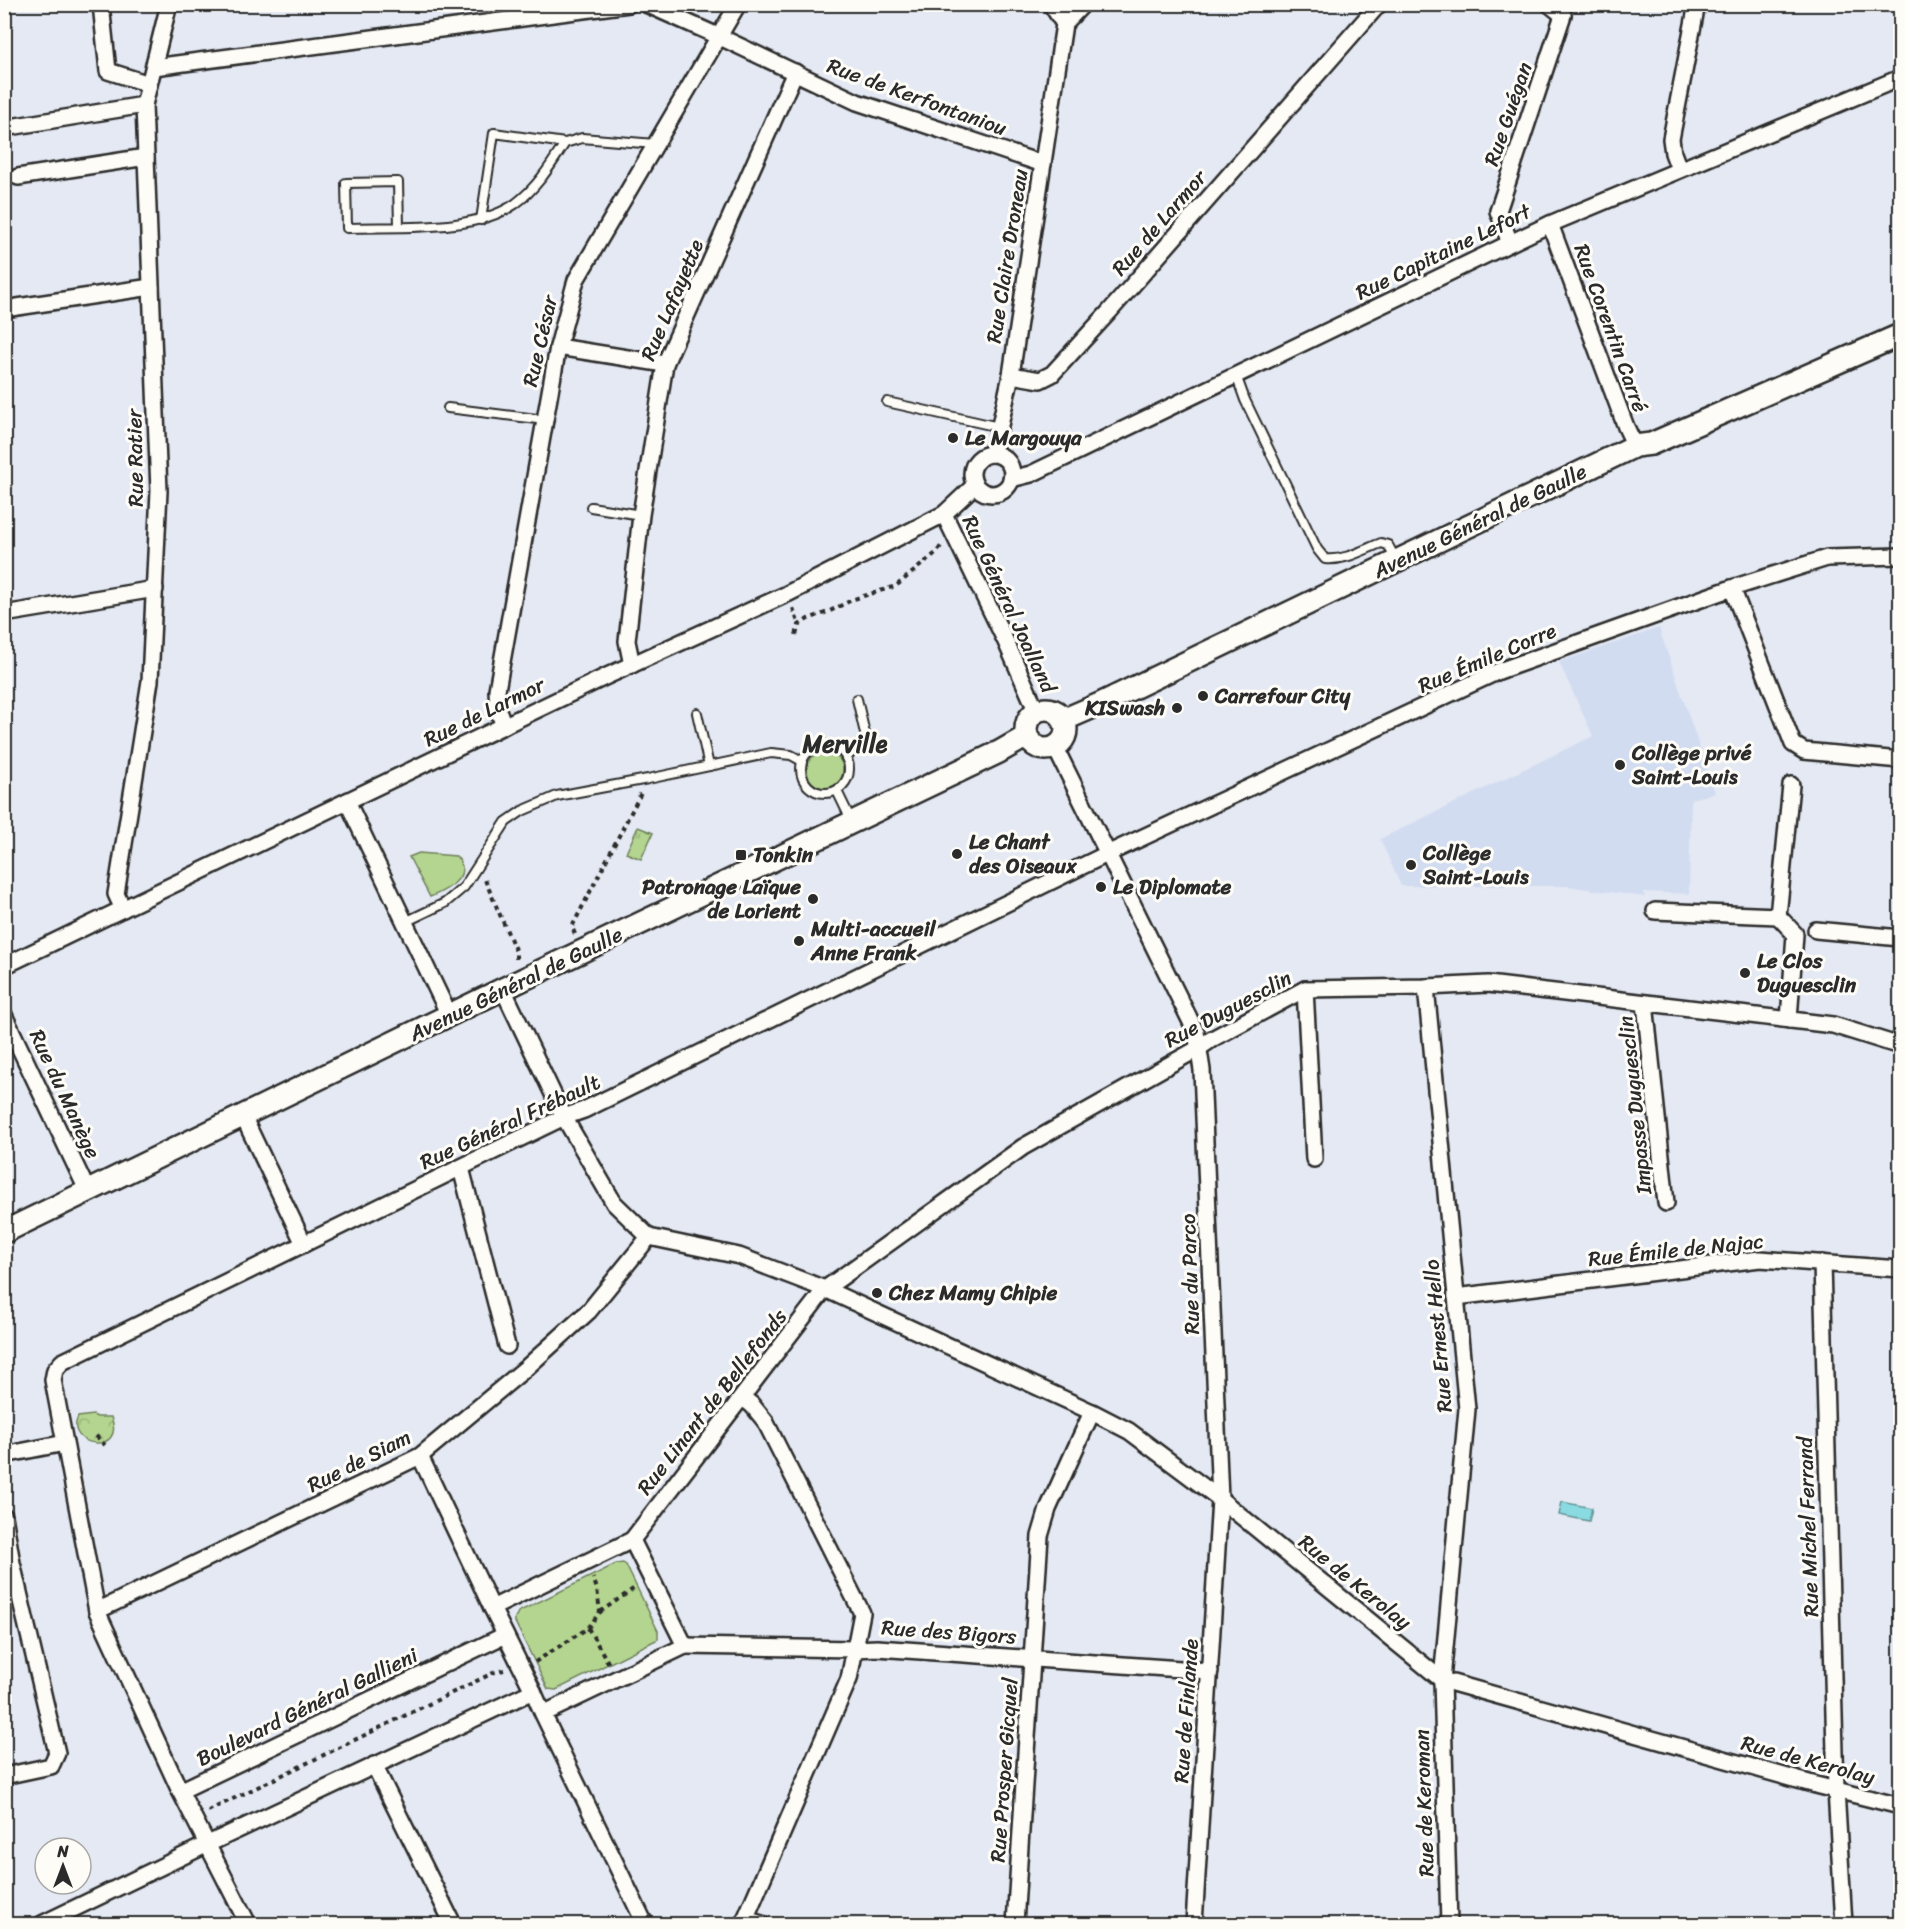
<svg xmlns="http://www.w3.org/2000/svg" width="1905" height="1929" viewBox="0 0 1905 1929" font-family="Sriracha,sans-serif">
  <style>
    .built { fill: #d2dcf1 }
    .grass { fill: #b3d58f; stroke: #6f805d; stroke-width: 1.5 }
    .forest { fill: url(#forest-crowns); stroke: #6f805d; stroke-width: 1.5 }
    .park { fill: url(#park-tufts); stroke: #6f805d; stroke-width: 1.5 }
    .water { fill: url(#water-ripples); stroke: #649598; stroke-width: 1.5 }
    .lines { fill: none; stroke-linecap: round; stroke-linejoin: round }
    .service-casing { stroke: #2b2b2b; stroke-width: 12 }
    .minor-casing { stroke: #2b2b2b; stroke-width: 20 }
    .secondary-casing { stroke: #2b2b2b; stroke-width: 26 }
    .path { stroke: #2b2b2b; stroke-width: 4; stroke-dasharray: 4.5 4.5; stroke-linecap: butt }
    .service { stroke: #fdfcf7; stroke-width: 8 }
    .minor { stroke: #fdfcf7; stroke-width: 15 }
    .secondary { stroke: #fdfcf7; stroke-width: 21 }
    .poi-dot { fill: #2b2b2b; stroke: #fdfcf7; stroke-width: 2 }
    .labels { text-anchor: middle; dominant-baseline: central; stroke-width: 6; stroke-linejoin: round; paint-order: stroke }
    .street-label { font-size: 21px; fill: #2b2b2b; stroke: #fdfcf7 }
    .poi-label { font-size: 21px; font-weight: bold; fill: #2b2b2b; stroke: #fdfcf7; text-anchor: start }
    .quarter-label { font-size: 24px; font-weight: bold; fill: #2b2b2b; stroke: #fdfcf7 }
  </style>
  <defs>
    <pattern id="forest-crowns" width="20" height="18" patternUnits="userSpaceOnUse" patternTransform="scale(1.5)"><rect width="20" height="18" fill="#b3d58f"/><path d="M2 6a3 3 0 1 1 6 0M12 15a3 3 0 1 1 6 0" fill="none" stroke="#9ab77c"/></pattern>
    <pattern id="park-tufts" width="24" height="20" patternUnits="userSpaceOnUse" patternTransform="scale(1.5)"><rect width="24" height="20" fill="#b3d58f"/><path d="M3 7l-1-3M5 7V3M7 7l1-3M15 17l-1-3M17 17v-4M19 17l1-3" fill="none" stroke="#9ab77c"/></pattern>
    <pattern id="water-ripples" width="26" height="14" patternUnits="userSpaceOnUse" patternTransform="scale(1.5)"><rect width="26" height="14" fill="#8adbe1"/><path d="M2 4q2-2 4 0t4 0M15 11q2-2 4 0t4 0" fill="none" stroke="#77bcc1"/></pattern>
  </defs>
  <rect width="100%" height="100%" fill="#e4e9f3"/>
  <filter id="ink" filterUnits="userSpaceOnUse"><feTurbulence type="fractalNoise" baseFrequency=".0167" numOctaves="2"/><feDisplacementMap in="SourceGraphic" scale="12" xChannelSelector="R" yChannelSelector="G"/><feConvolveMatrix kernelMatrix="1 2 1 2 8 2 1 2 1" color-interpolation-filters="sRGB"/></filter>
  <g filter="url(#ink)">
    <!-- built -->
    <polygon class="built" points="1659,628 1715,793 1691,799 1689,894 1644,892 1645,897 1566,886 1401,886 1380,839 1593,736 1559,662"/>
    <!-- grass -->
    <g class="grass">
      <circle cx="825" cy="770" r="18"/>
      <path d="M419 853 456 856C475 876 445 891 430 897L409 857Z"/>
      <polygon points="623,1563 626,1565 658,1631 658,1639 556,1690 548,1689 515,1622 515,1619 518,1612 616,1564"/>
    </g>
    <!-- forest -->
    <path class="forest" d="M93 1415 97 1417H111C127 1456 63 1447 78 1417Z"/>
    <!-- park -->
    <polygon class="park" points="638,827 653,833 641,859 626,853"/>
    <!-- water -->
    <polygon class="water" points="1562,1502 1592,1508 1589,1521 1559,1515"/>
    <g class="lines">
      <defs>
        <g id="service">
          <polyline points="1882,4 1894,4"/>
          <polyline points="481,220 494,133 565,143"/>
          <path d="M399 226 398 182 346 183 347 228C397 226 473 233 515 204 537 188 551 165 565 143L582 138 655 144"/>
          <path d="M1236 375 1245 400 1317 549 1325 559C1345 561 1363 550 1381 543L1388 545 1395 558"/>
          <polyline points="887,402 999,427"/>
          <polyline points="448,408 545,420"/>
          <polyline points="591,507 641,515"/>
          <polyline points="697,713 709,766"/>
          <circle cx="825" cy="769" r="24"/>
          <polyline points="846,758 866,738 857,699"/>
          <polyline points="837,791 851,820"/>
          <polyline points="405,922 445,903 464,887 506,822 522,811 557,796 648,779 771,753 791,755 802,761"/>
        </g>
        <g id="minor">
          <polyline points="101,4 108,71 149,84"/>
          <polyline points="646,4 718,36 857,102 1043,164"/>
          <polyline points="1064,24 1083,4"/>
          <polyline points="154,67 629,4"/>
          <polyline points="4,128 144,105"/>
          <polyline points="1679,169 1673,153 1671,139 1697,4"/>
          <polyline points="18,177 146,157"/>
          <polyline points="1550,224 1626,427 1635,446"/>
          <polyline points="1510,243 1498,211 1563,15 1549,4"/>
          <polyline points="4,309 151,287"/>
          <polyline points="558,347 665,364"/>
          <polyline points="1011,375 1040,380 1052,374 1109,312 1379,4"/>
          <polyline points="991,454 997,439 1011,375 1064,24 1051,4"/>
          <circle cx="992" cy="474" r="20"/>
          <polyline points="1011,479 1031,474 1550,224 1900,78"/>
          <polyline points="944,514 1006,642 1037,712"/>
          <polyline points="1732,588 1793,744 1804,751 1900,760"/>
          <polyline points="4,614 155,589"/>
          <polyline points="632,665 627,641 641,515 665,364 795,72"/>
          <polyline points="504,726 498,710 497,690 558,347 576,280 738,4"/>
          <polyline points="1055,747 1196,1032 1202,1070 1220,1499 1194,1924"/>
          <polyline points="347,801 449,1015"/>
          <polyline points="123,909 116,894 150,681 159,491 144,105 169,4"/>
          <polyline points="1655,911 1778,916"/>
          <polyline points="1816,930 1900,938"/>
          <polyline points="4,966 607,676 787,594 944,514 975,485"/>
          <polyline points="1426,987 1467,1409 1442,1680 1449,1924"/>
          <polyline points="503,989 564,1117 614,1203 649,1237 739,1256 825,1289 1092,1412 1129,1431 1220,1499 1442,1680 1816,1785 1900,1806"/>
          <polyline points="1305,989 1314,1159"/>
          <polyline points="1645,1003 1666,1203"/>
          <polyline points="4,1015 88,1192"/>
          <polyline points="1789,1020 1795,934 1778,916 1791,785"/>
          <polyline points="243,1116 304,1244"/>
          <polyline points="461,1168 507,1346"/>
          <polyline points="1822,1263 1836,1790 1844,1924"/>
          <polyline points="1456,1297 1760,1259 1900,1269"/>
          <polyline points="65,1443 97,1611 180,1791 248,1924"/>
          <polyline points="4,1455 65,1443 53,1380 55,1370 62,1362 564,1117 584,1110 1107,854 1499,671 1732,588 1827,558 1900,556"/>
          <polyline points="420,1456 492,1608"/>
          <polyline points="4,1516 12,1563 57,1753 51,1766 4,1776"/>
          <polyline points="632,1540 825,1289 1023,1147 1199,1048 1212,1039 1305,989 1426,987 1488,984 1833,1025 1900,1046"/>
          <polyline points="97,1611 420,1456 526,1368 589,1311 649,1237"/>
          <polyline points="685,1646 854,1649 877,1648 1210,1671"/>
          <polyline points="543,1714 685,1646 632,1540 492,1608 533,1691 543,1714 645,1924"/>
          <polyline points="374,1765 453,1924"/>
          <polyline points="180,1791 505,1635"/>
          <polyline points="745,1919 762,1924"/>
          <polyline points="42,1924 208,1844 533,1691"/>
          <polyline points="743,1924 849,1679 862,1613 765,1421 752,1405 743,1398"/>
          <polyline points="1015,1924 1040,1536 1048,1509 1092,1412"/>
        </g>
        <g id="secondary">
          <circle cx="1046" cy="729" r="20"/>
          <polyline points="1063,720 1100,704 1635,446 1651,444 1900,335"/>
          <polyline points="4,1232 503,989 999,752 1027,736"/>
        </g>
      </defs>
      <!-- service casing -->
      <use href="#service" class="service-casing"/>
      <!-- minor casing -->
      <use href="#minor" class="minor-casing"/>
      <!-- secondary casing -->
      <use href="#secondary" class="secondary-casing"/>
      <!-- path -->
      <g class="path">
        <polyline points="793,608 799,625"/>
        <polyline points="796,635 799,625 808,619 828,612 854,599 896,586 937,552 941,546"/>
        <polyline points="485,880 516,952 516,962"/>
        <polyline points="575,934 572,927 641,793"/>
        <polyline points="96,1436 105,1445"/>
        <polyline points="600,1612 636,1587"/>
        <polyline points="588,1628 609,1664"/>
        <polyline points="535,1662 588,1628 600,1612 597,1589 593,1578"/>
        <polyline points="208,1811 495,1672 504,1670"/>
      </g>
      <!-- service -->
      <use href="#service" class="service"/>
      <!-- minor -->
      <use href="#minor" class="minor"/>
      <!-- secondary -->
      <use href="#secondary" class="secondary"/>
    </g>
  </g>
  <!-- markers -->
  <g class="poi-dot">
    <circle cx="953" cy="438" r="6"/>
    <circle cx="1203" cy="696" r="6"/>
    <circle cx="1177" cy="708" r="6"/>
    <circle cx="1620" cy="765" r="6"/>
    <circle cx="957" cy="854" r="6"/>
    <rect x="735" y="849" width="12" height="12" rx="3"/>
    <circle cx="1411" cy="865" r="6"/>
    <circle cx="1101" cy="887" r="6"/>
    <circle cx="813" cy="899" r="6"/>
    <circle cx="799" cy="941" r="6"/>
    <circle cx="1745" cy="973" r="6"/>
    <circle cx="877" cy="1293" r="6"/>
  </g>
  <g class="labels">
    <!-- street labels -->
    <g class="street-label">
      <text transform="translate(917 97) rotate(20)">Rue de Kerfontaniou</text>
      <text transform="translate(1508 114) rotate(-71)">Rue Guégan</text>
      <text transform="translate(1159 223) rotate(-49)">Rue de Larmor</text>
      <text transform="translate(1443 252) rotate(-26)">Rue Capitaine Lefort</text>
      <text transform="translate(1007 256) rotate(-81)">Rue Claire Droneau</text>
      <text transform="translate(672 300) rotate(-67)">Rue Lafayette</text>
      <text transform="translate(1611 328) rotate(70)">Rue Corentin Carré</text>
      <text transform="translate(540 341) rotate(-77)">Rue César</text>
      <text transform="translate(135 458) rotate(-91)">Rue Ratier</text>
      <text transform="translate(1480 521) rotate(-26)">Avenue Général de Gaulle</text>
      <text transform="translate(1009 604) rotate(65)">Rue Général Joalland</text>
      <text transform="translate(1487 658) rotate(-23)">Rue Émile Corre</text>
      <text transform="translate(484 712) rotate(-26)">Rue de Larmor</text>
      <text transform="translate(516 984) rotate(-26)">Avenue Général de Gaulle</text>
      <text transform="translate(1228 1009) rotate(-28)">Rue Duguesclin</text>
      <text transform="translate(65 1094) rotate(65)">Rue du Manège</text>
      <text transform="translate(1635 1105) rotate(-96)">Impasse Duguesclin</text>
      <text transform="translate(510 1122) rotate(-25)">Rue Général Frébault</text>
      <text transform="translate(1676 1250) rotate(-6)">Rue Émile de Najac</text>
      <text transform="translate(1190 1274) rotate(-92)">Rue du Parco</text>
      <text transform="translate(1438 1336) rotate(-95)">Rue Ernest Hello</text>
      <text transform="translate(712 1402) rotate(-52)">Rue Linant de Bellefonds</text>
      <text transform="translate(359 1461) rotate(-27)">Rue de Siam</text>
      <text transform="translate(1808 1527) rotate(-92)">Rue Michel Ferrand</text>
      <text transform="translate(1355 1582) rotate(39)">Rue de Kerolay</text>
      <text transform="translate(949 1632) rotate(4)">Rue des Bigors</text>
      <text transform="translate(307 1707) rotate(-26)">Boulevard Général Gallieni</text>
      <text transform="translate(1186 1711) rotate(-86)">Rue de Finlande</text>
      <text transform="translate(1808 1760) rotate(15)">Rue de Kerolay</text>
      <text transform="translate(1004 1770) rotate(-86)">Rue Prosper Gicquel</text>
      <text transform="translate(1424 1803) rotate(-92)">Rue de Keroman</text>
    </g>
    <!-- poi labels -->
    <g class="poi-label">
      <text x="965" y="438">Le Margouya</text>
      <text x="1215" y="696">Carrefour City</text>
      <text x="1165" y="708" text-anchor="end">KISwash</text>
      <text x="1632" y="753">Collège privé<tspan x="1632" dy="24">Saint-Louis</tspan></text>
      <text x="969" y="842">Le Chant<tspan x="969" dy="24">des Oiseaux</tspan></text>
      <text x="1423" y="853">Collège<tspan x="1423" dy="24">Saint-Louis</tspan></text>
      <text x="753" y="855">Tonkin</text>
      <text x="801" y="887" text-anchor="end">Patronage Laïque<tspan x="801" dy="24">de Lorient</tspan></text>
      <text x="1113" y="887">Le Diplomate</text>
      <text x="811" y="929">Multi-accueil<tspan x="811" dy="24">Anne Frank</tspan></text>
      <text x="1757" y="961">Le Clos<tspan x="1757" dy="24">Duguesclin</tspan></text>
      <text x="889" y="1293">Chez Mamy Chipie</text>
    </g>
    <!-- quarter labels -->
    <g class="quarter-label">
      <text x="845" y="744">Merville</text>
    </g>
  </g>
  <!-- margin -->
  <rect width="1905" height="1929" fill="none" stroke="#fdfcf7" stroke-width="24"/>
  <rect x="12" y="12" width="1881" height="1905" fill="none" stroke="#2b2b2b" stroke-width="2" filter="url(#ink)"/>
  <!-- north arrow -->
  <g transform="translate(63 1866)"><circle r="28" fill="#fdfcf7" stroke="#a9a8a5" stroke-width="1.5"/>
  <path d="M0-4.5L10 22L0 15L-10 22Z" fill="#2b2b2b"/>
  <text y="-9" font-size="16" font-weight="bold" text-anchor="middle" fill="#2b2b2b">N</text>
  </g>
</svg>
